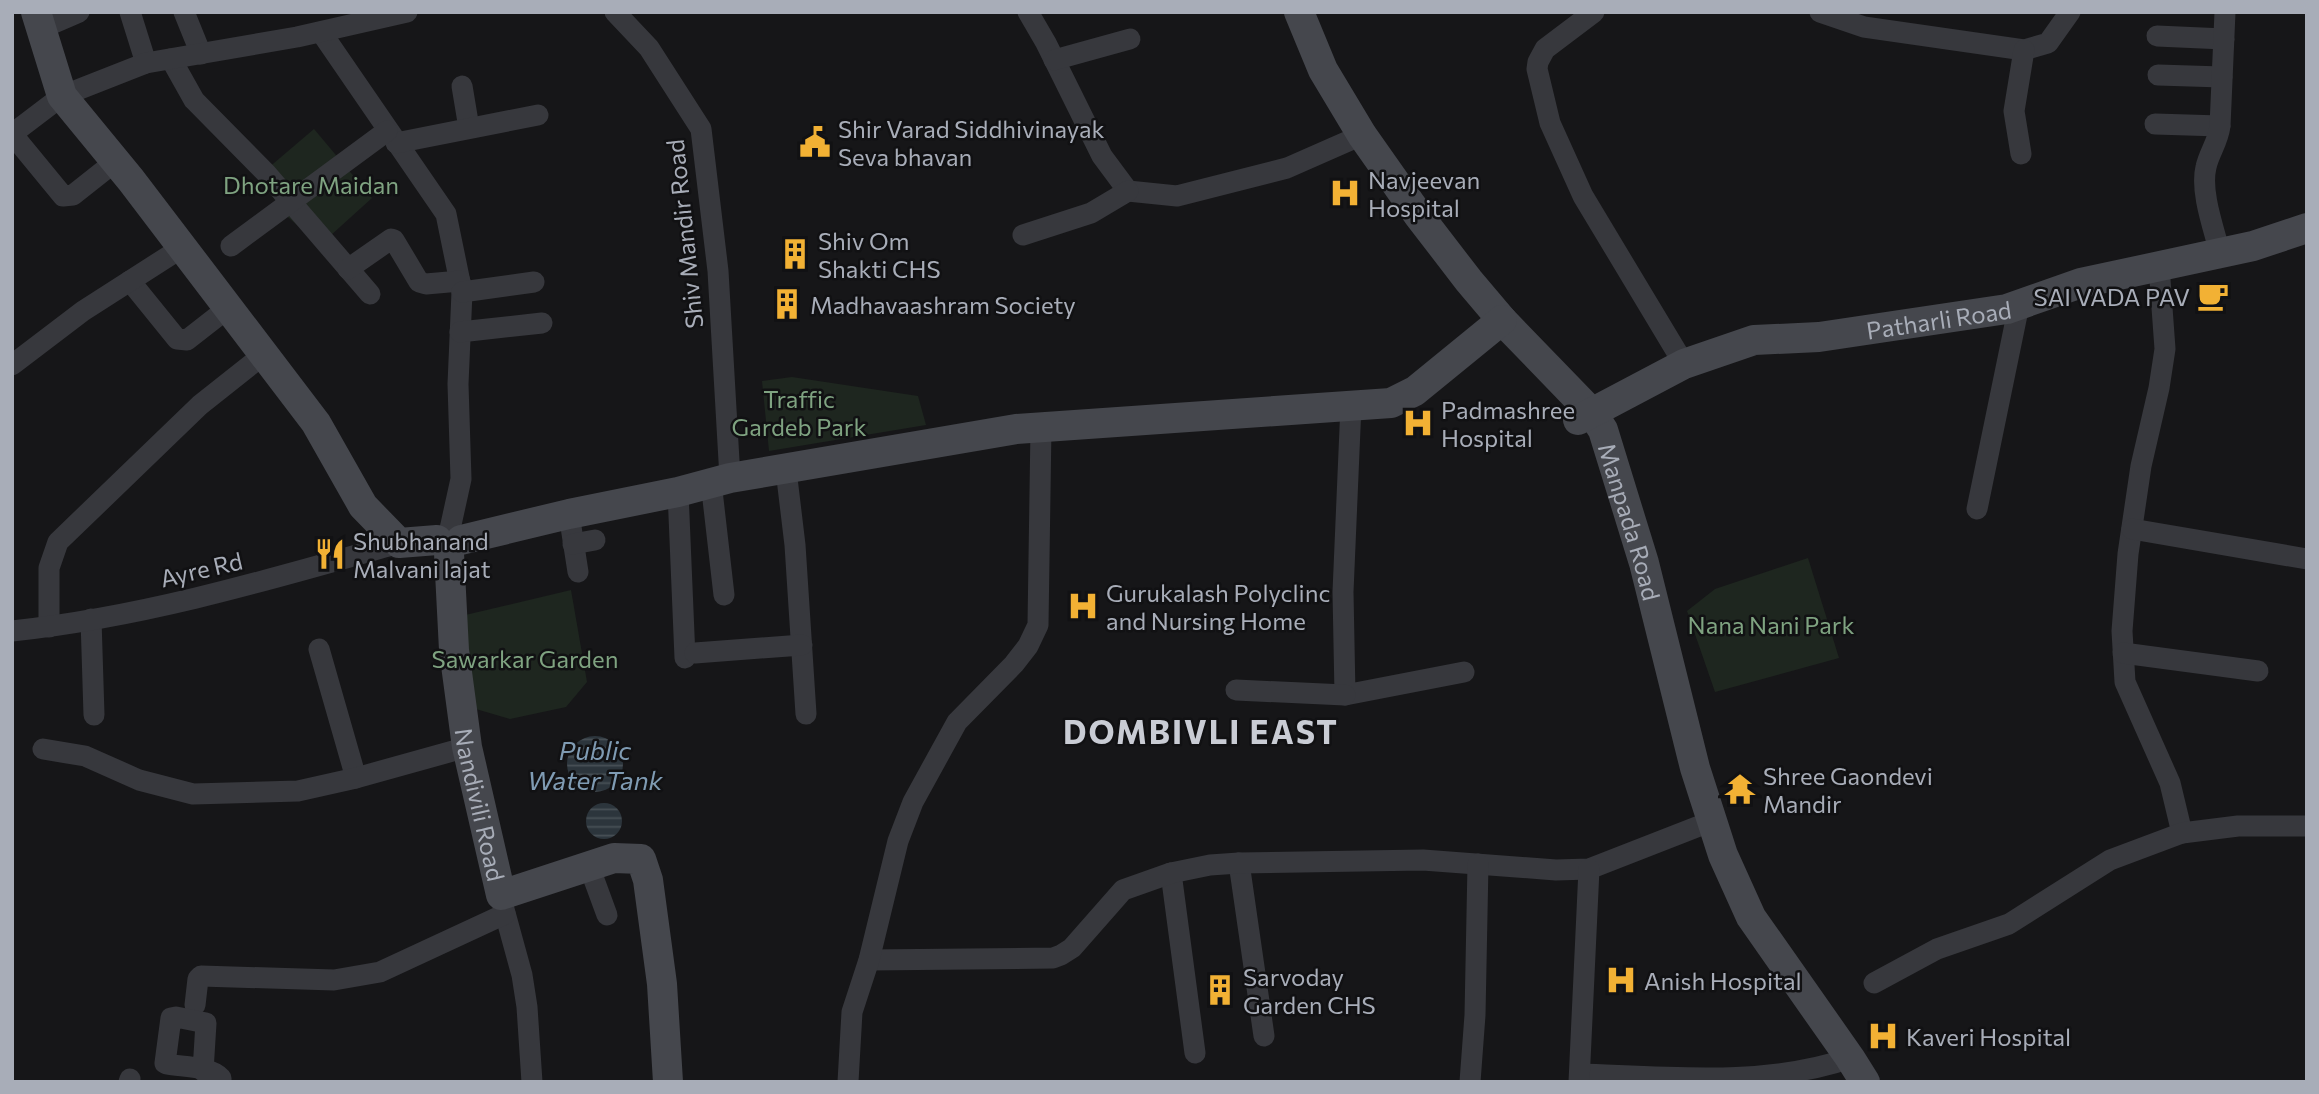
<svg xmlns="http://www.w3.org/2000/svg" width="2319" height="1094" viewBox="0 0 2319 1094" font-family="Commissioner,sans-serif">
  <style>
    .park { fill: #1e261f }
    .water { fill: url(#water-rules) }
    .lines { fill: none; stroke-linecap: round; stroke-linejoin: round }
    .street { stroke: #37383d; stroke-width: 21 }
    .secondary { stroke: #45474d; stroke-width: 30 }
    .labels { text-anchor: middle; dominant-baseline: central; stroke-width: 5; stroke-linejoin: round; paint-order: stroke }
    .poi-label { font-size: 24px; fill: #a8adb8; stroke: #111113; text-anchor: start }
    .park-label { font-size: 24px; fill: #7fa381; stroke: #111113 }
    .street-label { font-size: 24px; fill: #a8adb8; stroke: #111113 }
    .water-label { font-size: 26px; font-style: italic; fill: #7f9bb3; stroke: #111113 }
    .district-label { font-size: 32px; font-weight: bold; letter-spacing: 2px; fill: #c9ccd4; stroke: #111113 }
  </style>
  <defs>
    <pattern id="water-rules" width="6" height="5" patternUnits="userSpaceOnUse" patternTransform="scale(1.75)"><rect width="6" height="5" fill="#2c353c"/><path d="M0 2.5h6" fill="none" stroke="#485056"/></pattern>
  </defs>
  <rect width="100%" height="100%" fill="#161618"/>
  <!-- park -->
  <g class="park">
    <polygon points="314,129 372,198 320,245 282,212 260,175"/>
    <polygon points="792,377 918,396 926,425 769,451 762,381"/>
    <polygon points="1808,558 1839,658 1715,692 1687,611 1715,589"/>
    <polygon points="571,590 587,682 566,707 510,719 476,709 461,616"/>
  </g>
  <!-- water -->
  <g class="water">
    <circle cx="595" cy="764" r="28"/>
    <circle cx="604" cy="821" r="18"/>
  </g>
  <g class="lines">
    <!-- street -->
    <g class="street">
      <polyline points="130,12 146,63"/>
      <polyline points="184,12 201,54"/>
      <polyline points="615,12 649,48 701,129 718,271 730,478"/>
      <polyline points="1028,12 1046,43 1102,156 1128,191 1177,196 1287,168 1362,135"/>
      <polyline points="1594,12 1545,49 1538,62 1537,69 1550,123 1583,196 1684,364"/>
      <polyline points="1820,12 1864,27 2024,50 2048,43 2070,12"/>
      <polyline points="42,28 79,12"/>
      <polyline points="321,32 446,214 462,292 458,384 461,479 450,529"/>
      <polyline points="2157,36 2224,39"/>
      <polyline points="171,59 194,100 266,173 370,294"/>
      <polyline points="1054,60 1130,39"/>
      <polyline points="2158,75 2222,77"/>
      <polyline points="462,86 469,128"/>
      <polyline points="2155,124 2220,126"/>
      <polyline points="396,143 538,115"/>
      <polyline points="2021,154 2014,111 2024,50"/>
      <polyline points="116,161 73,195 63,196 12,134 62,96 146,63 297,37 407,12"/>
      <polyline points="1023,235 1091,213 1128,191"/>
      <polyline points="231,246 387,131"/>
      <path d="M2220 253C2214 229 2200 192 2206 167 2209 153 2218 142 2220 126L2225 12"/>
      <polyline points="2159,266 2165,349 2159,388 2141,466 2128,554 2122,631 2125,682 2170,783 2182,833"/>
      <polyline points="348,269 391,239 394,240 419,282 426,284 460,281"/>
      <polyline points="130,281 177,339 187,340 228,308"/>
      <polyline points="462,292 534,282"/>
      <polyline points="460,332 542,323"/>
      <polyline points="12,365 83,311 183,247"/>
      <polyline points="1351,405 1343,592 1345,695 1464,672"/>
      <polyline points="786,470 795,545 806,714"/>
      <polyline points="711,482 724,595"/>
      <polyline points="678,492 685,658"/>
      <polyline points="1977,509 2019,305"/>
      <polyline points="569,514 578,572"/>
      <polyline points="2132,529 2307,559"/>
      <polyline points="573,544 595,540"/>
      <polyline points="91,619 94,715"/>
      <polyline points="49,627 49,568 58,542 200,405 263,355"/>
      <path d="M12 631C144 617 272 579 399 543"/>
      <polyline points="319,649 356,778"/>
      <polyline points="695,653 802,645"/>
      <polyline points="2123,653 2258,671"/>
      <polyline points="1236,690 1345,695"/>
      <polyline points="43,749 85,756 139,780 193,794 298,791 356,778 467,747"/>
      <polyline points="1239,863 1264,1036"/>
      <polyline points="589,866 607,915"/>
      <polyline points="1171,873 1195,1053"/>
      <polyline points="502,902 522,975 527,1007 532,1082"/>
      <polyline points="869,960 1053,958 1061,955 1072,948 1123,890 1171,873 1210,865 1239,863 1423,860 1556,870 1589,869 1712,821"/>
      <polyline points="1874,983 1937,949 2009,924 2110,860 2182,833 2238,826 2307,826"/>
      <polyline points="195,1005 198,979 201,976 334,980 380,972 505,914"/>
      <path d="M203 1071 206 1023 176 1017 171 1018 165 1063 167 1064C182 1067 210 1066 221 1078V1082"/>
      <path d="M1580 1074C1667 1077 1767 1087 1850 1058"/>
      <polyline points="129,1082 130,1079"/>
      <polyline points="848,1082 852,1012 869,960 898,841 913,802 957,722 1014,664 1028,646 1038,625 1041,427"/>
      <polyline points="1470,1082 1475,1015 1478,864"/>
      <polyline points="1579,1082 1589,869"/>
    </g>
    <!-- secondary -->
    <g class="secondary">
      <polyline points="36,12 62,96 131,180 316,423 363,506 399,543 437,540"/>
      <path id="s1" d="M1299 12 1323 70 1362 135 1419 216 1469 281 1502 320 1592 413 1603 430 1644 563 1695 768 1723 855 1751 917 1850 1058 1865 1082"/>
      <path id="s2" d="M1578 420 1684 364 1754 340 1819 337 2007 309 2081 283 2253 246 2307 228"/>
      <polyline points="461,540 569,514 678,492 730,478 1016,429 1391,403 1415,391 1502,320"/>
      <path id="s3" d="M449 553 454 650 467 747 501 895 614 858 641 859 648 880 662 984 668 1082"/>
    </g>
  </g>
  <!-- icons -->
  <defs>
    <symbol id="civic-bare" viewBox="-9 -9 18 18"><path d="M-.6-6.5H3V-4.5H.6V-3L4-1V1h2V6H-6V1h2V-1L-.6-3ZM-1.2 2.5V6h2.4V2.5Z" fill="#f2b134" stroke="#111113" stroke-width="2.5" paint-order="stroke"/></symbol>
    <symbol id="hospital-bare" viewBox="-9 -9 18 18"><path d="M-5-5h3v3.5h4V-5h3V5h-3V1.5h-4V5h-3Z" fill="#f2b134" stroke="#111113" stroke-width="2.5" paint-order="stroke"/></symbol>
    <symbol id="building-bare" viewBox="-9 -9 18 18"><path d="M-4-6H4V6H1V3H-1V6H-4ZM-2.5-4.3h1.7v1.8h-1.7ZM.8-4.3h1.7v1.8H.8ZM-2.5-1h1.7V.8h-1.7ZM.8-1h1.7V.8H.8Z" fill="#f2b134" stroke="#111113" stroke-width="2.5" paint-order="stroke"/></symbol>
    <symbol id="cafe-bare" viewBox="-9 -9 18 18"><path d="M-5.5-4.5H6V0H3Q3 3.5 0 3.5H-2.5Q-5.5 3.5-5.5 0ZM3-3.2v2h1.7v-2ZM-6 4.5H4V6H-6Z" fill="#f2b134" stroke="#111113" stroke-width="2.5" paint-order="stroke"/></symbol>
    <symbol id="restaurant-bare" viewBox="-9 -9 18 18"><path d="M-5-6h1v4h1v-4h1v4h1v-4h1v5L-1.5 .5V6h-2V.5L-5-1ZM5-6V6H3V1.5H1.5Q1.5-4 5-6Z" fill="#f2b134" stroke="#111113" stroke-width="2.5" paint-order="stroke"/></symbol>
    <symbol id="temple-bare" viewBox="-9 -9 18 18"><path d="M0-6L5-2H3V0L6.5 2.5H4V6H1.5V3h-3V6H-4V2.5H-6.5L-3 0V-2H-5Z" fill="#f2b134" stroke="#111113" stroke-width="2.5" paint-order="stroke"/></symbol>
  </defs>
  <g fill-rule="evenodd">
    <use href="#civic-bare" x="793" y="120" width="44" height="44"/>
    <use href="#hospital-bare" x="1323" y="171" width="44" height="44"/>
    <use href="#building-bare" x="773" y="232" width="44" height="44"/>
    <use href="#cafe-bare" x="2191" y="274" width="44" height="44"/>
    <use href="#building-bare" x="765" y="282" width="44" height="44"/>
    <use href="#hospital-bare" x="1396" y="401" width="44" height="44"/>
    <use href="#restaurant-bare" x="308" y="532" width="44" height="44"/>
    <use href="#hospital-bare" x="1061" y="584" width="44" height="44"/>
    <use href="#temple-bare" x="1718" y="767" width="44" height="44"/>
    <use href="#hospital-bare" x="1599" y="958" width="44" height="44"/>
    <use href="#building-bare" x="1198" y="968" width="44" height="44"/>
    <use href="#hospital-bare" x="1861" y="1014" width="44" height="44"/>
  </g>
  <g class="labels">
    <!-- poi labels -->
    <g class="poi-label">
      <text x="838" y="128">Shir Varad Siddhivinayak<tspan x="838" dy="28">Seva bhavan</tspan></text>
      <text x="1368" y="179">Navjeevan<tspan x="1368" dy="28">Hospital</tspan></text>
      <text x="818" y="240">Shiv Om<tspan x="818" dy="28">Shakti CHS</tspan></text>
      <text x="2190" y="296" text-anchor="end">SAI VADA PAV</text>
      <text x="810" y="304">Madhavaashram Society</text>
      <text x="1441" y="409">Padmashree<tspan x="1441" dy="28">Hospital</tspan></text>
      <text x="353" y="540">Shubhanand<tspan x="353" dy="28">Malvani lajat</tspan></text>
      <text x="1106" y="592">Gurukalash Polyclinc<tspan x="1106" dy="28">and Nursing Home</tspan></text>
      <text x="1763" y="775">Shree Gaondevi<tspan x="1763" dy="28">Mandir</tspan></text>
      <text x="1243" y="976">Sarvoday<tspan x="1243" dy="28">Garden CHS</tspan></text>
      <text x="1644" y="980">Anish Hospital</text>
      <text x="1906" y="1036">Kaveri Hospital</text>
    </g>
    <!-- park labels -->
    <g class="park-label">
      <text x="311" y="184">Dhotare Maidan</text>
      <text x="799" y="398">Traffic<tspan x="799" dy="28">Gardeb Park</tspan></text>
      <text x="1771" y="624">Nana Nani Park</text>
      <text x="525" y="658">Sawarkar Garden</text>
    </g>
    <!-- street labels -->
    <g class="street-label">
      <text transform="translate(684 234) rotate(-96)">Shiv Mandir Road</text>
      <text stroke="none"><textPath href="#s2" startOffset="380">Patharli Road</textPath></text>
      <text stroke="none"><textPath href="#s1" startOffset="616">Manpada Road</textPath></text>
      <text transform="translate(201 569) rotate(-13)">Ayre Rd</text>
      <text stroke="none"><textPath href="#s3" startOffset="254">Nandivili Road</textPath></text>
    </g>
    <!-- water labels -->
    <g class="water-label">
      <text x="595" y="749">Public<tspan x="595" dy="30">Water Tank</tspan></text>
    </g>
    <!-- district labels -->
    <g class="district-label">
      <text x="1201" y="731">DOMBIVLI EAST</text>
    </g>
  </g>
  <!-- border -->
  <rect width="2319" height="1094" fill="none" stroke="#a8adb8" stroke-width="28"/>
</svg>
